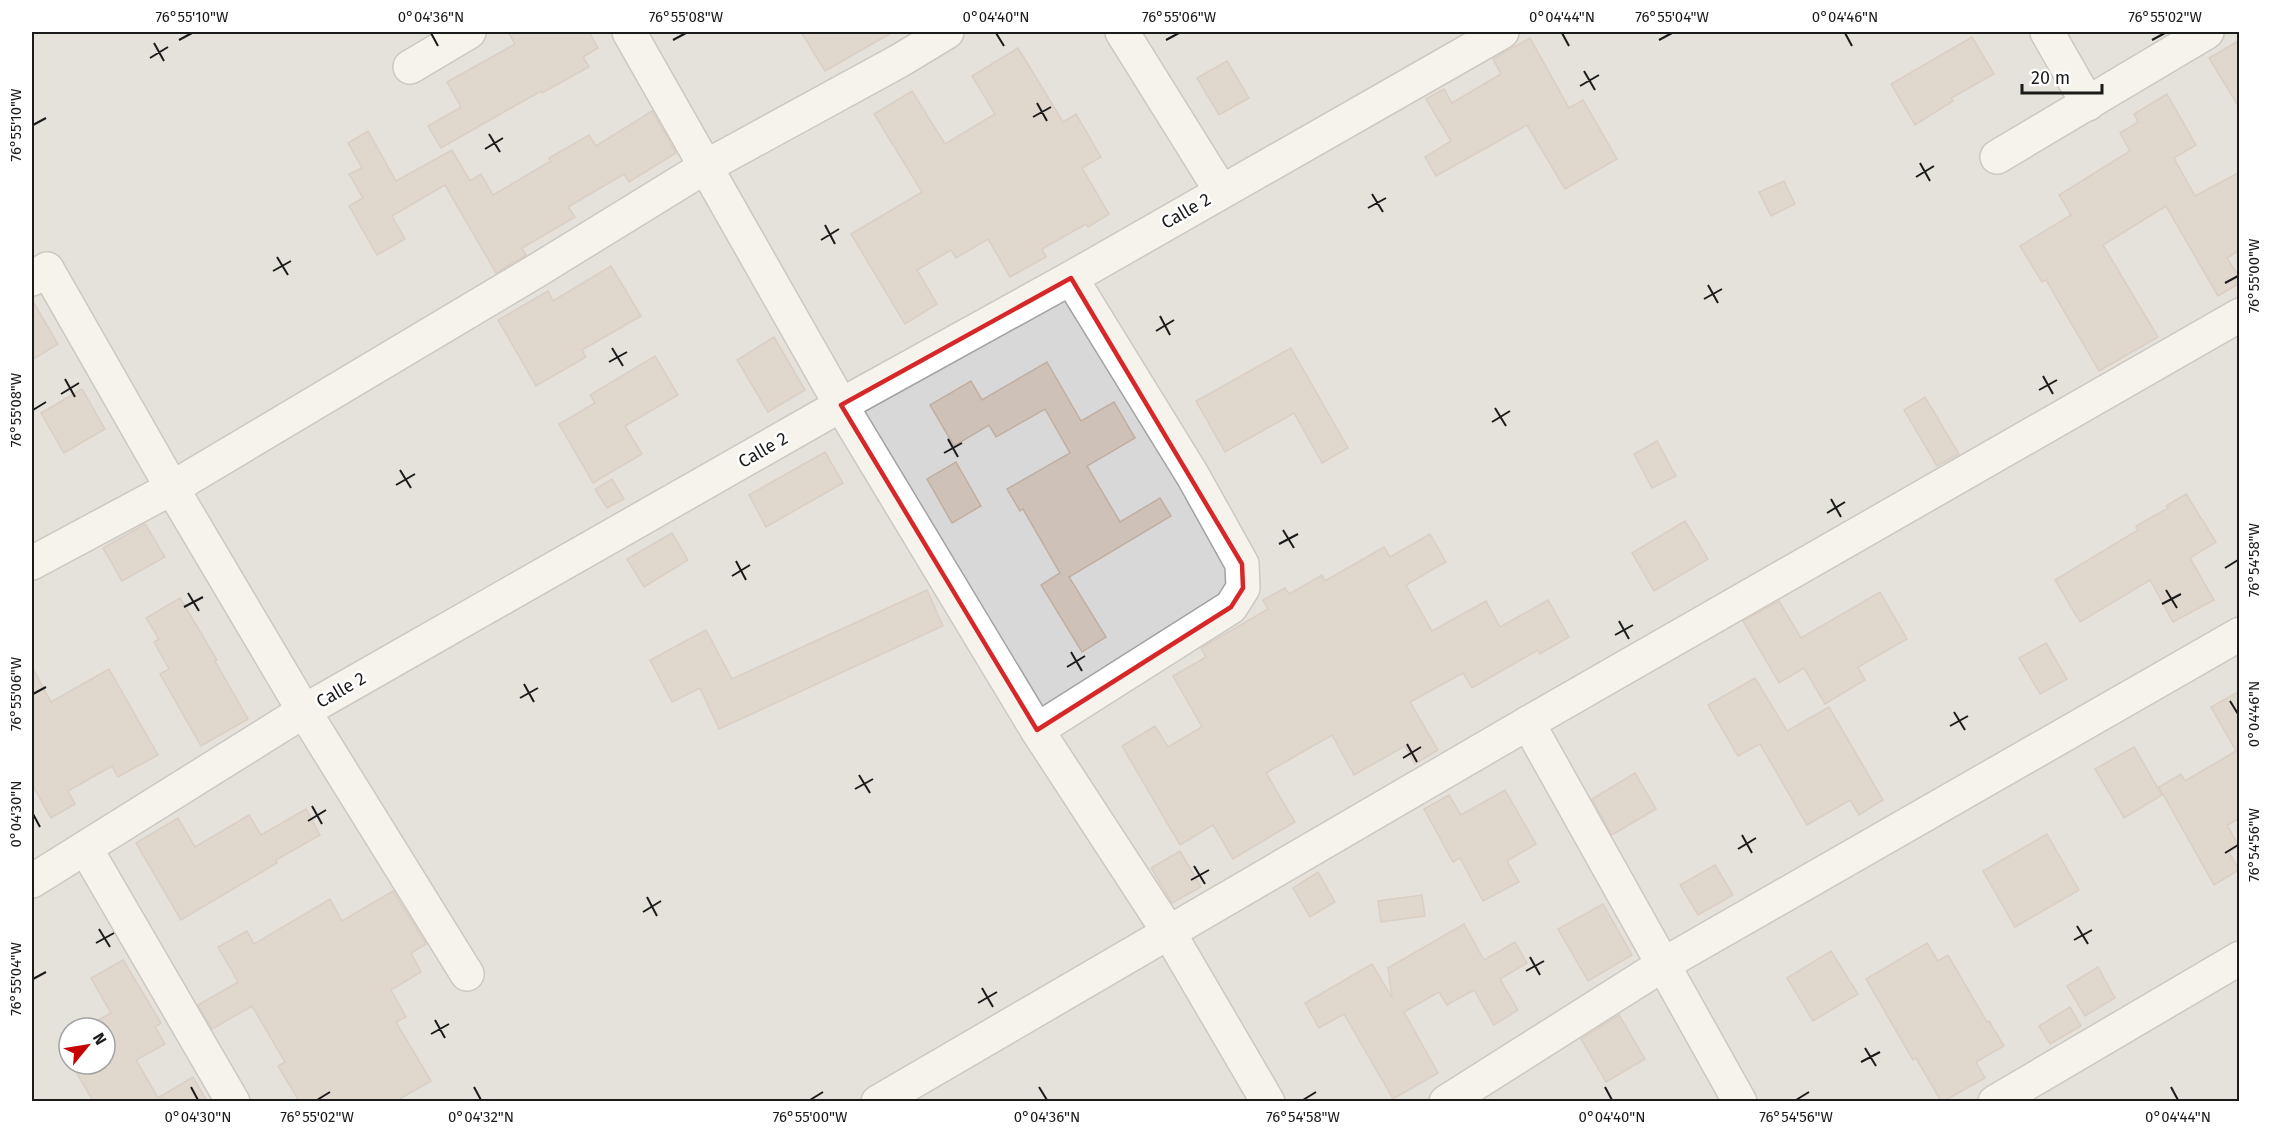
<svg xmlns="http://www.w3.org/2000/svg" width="2271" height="1133" viewBox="0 0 2271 1133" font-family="'Fira Sans',sans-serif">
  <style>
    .residential { fill: #d9d8d8; fill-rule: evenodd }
    .building { fill: #cec2b8; stroke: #c1afa1; stroke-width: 1.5 }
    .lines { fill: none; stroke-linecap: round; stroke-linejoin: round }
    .minor-casing { stroke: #a2a2a2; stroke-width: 36 }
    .minor { stroke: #fff; stroke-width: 33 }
    .marked { fill: none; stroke: #d62828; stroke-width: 4.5; stroke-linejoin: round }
    .ticks { fill: none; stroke: #1b1b1b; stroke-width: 2 }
    .labels { text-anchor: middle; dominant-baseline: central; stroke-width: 5; stroke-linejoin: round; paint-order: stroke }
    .street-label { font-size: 18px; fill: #1b1b1b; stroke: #fff }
    .neatline { fill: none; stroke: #1b1b1b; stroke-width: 2 }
    .ticks-label { font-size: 15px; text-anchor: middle; fill: #1b1b1b }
  </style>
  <rect width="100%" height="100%" fill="#eee9df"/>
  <!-- residential -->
  <path class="residential" d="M32 32H2239V1101H32ZM69 1028H105V1064H69Z"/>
  <!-- building -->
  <g class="building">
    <polygon points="508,32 589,32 598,48 583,57 589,67 542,93 541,91 441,148 428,126 461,107 447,82 515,44"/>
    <polygon points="801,32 893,32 825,71"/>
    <polygon points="1972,37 1994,74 1951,98 1953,101 1915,125 1891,84"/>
    <polygon points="1530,38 1569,108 1583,100 1617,159 1565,189 1527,125 1436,176 1425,157 1451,141 1426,99 1444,89 1452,103 1501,74 1493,59"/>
    <polygon points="2240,40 2240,109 2209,58"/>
    <polygon points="1018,48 1063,122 1076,114 1101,157 1082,168 1109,214 1088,227 1086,224 1042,249 1046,257 1010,277 988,239 956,258 951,250 917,270 937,304 905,324 851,234 922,192 874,114 912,91 945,144 995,114 972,76"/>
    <polygon points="1227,61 1249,98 1219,115 1197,78"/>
    <polygon points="2167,94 2196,145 2174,158 2195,196 2240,172 2240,250 2227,258 2240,278 2240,283 2218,296 2166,206 2103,245 2158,337 2099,371 2046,280 2042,282 2020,246 2071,215 2059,195 2130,151 2120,133 2138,122 2134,114"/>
    <polygon points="652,111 676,153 629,182 624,174 568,207 575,217 522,248 526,255 496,273 445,185 392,216 405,239 377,255 349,206 363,198 349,174 362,168 348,143 368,131 396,181 452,150 470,181 481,174 493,195 551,161 549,158 589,135 596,146"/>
    <polygon points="1784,181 1795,204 1771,216 1759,192"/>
    <polygon points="611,266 641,316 582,350 586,357 536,386 498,320 548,291 553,301"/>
    <polygon points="32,300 58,344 32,360"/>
    <polygon points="774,337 805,390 768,412 737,360"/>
    <polygon points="1291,348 1348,448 1322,463 1294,413 1225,452 1196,401"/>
    <polygon points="655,356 678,395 625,426 642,454 593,483 559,424 595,403 590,395"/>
    <polygon points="1047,362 1081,421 1114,402 1135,438 1087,466 1120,522 1160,498 1171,516 1069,577 1106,637 1082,652 1041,585 1060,573 1023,509 1020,511 1007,489 1070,453 1045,409 996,437 989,425 954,446 930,405 971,381 982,400"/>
    <polygon points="82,389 105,429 64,453 41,413"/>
    <polygon points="1925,397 1959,454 1937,466 1904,410"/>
    <polygon points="1657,441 1676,476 1652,488 1634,454"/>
    <polygon points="825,452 843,483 766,527 749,495"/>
    <polygon points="956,462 981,506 952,523 927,479"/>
    <polygon points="612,479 624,499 607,508 595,489"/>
    <polygon points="2186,494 2216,542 2190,558 2214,600 2173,622 2150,580 2080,622 2055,580 2138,530 2136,526 2168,508 2166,506"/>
    <polygon points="1685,521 1708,559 1654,591 1632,553"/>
    <polygon points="145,524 165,557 122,581 103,548"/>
    <polygon points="672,533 688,560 644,587 627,559"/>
    <polygon points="1430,534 1446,562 1406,585 1432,631 1486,601 1500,627 1548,600 1569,637 1540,654 1538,650 1472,688 1463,673 1410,702 1438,750 1415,764 1405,746 1354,775 1332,735 1266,773 1295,822 1233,859 1213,825 1180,845 1122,746 1155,726 1168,747 1202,727 1173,676 1206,657 1201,648 1268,609 1263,600 1285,588 1289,594 1322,575 1325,581 1384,547 1390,557"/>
    <polygon points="927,590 943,626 719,729 700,688 672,702 650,660 706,630 732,679"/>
    <polygon points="1880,592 1907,639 1858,667 1865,680 1825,704 1804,668 1779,683 1743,621 1779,601 1801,638"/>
    <polygon points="180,598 217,660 215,661 248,719 201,746 160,674 169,669 154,642 159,639 146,618"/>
    <polygon points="2046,643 2067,679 2040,694 2019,658"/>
    <polygon points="32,667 51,702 109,669 158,755 118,777 112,766 68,791 75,804 51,818 32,784"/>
    <polygon points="1755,678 1787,731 1829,707 1883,800 1859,815 1850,800 1807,825 1760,744 1738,756 1708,705"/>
    <polygon points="2240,691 2240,818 2227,825 2239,846 2229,852 2239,870 2214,885 2159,787 2181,774 2185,781 2236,751 2211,707"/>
    <polygon points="2134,747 2162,795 2124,818 2095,769"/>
    <polygon points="1635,773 1656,809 1612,835 1592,799"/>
    <polygon points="1505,790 1536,844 1507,861 1519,882 1483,901 1460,858 1453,862 1424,809 1449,795 1461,815"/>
    <polygon points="306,809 320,835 276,860 277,863 181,920 136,843 178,818 195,847 249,815 261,835"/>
    <polygon points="2047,834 2079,890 2015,927 1983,871"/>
    <polygon points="1180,851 1201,887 1172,903 1151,868"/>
    <polygon points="1715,865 1733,895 1698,915 1680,885"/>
    <polygon points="1318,872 1335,902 1310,917 1293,888"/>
    <polygon points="393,891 426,944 411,953 421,972 391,990 406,1017 396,1022 431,1081 396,1101 299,1101 278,1066 285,1062 252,1006 212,1029 198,1005 238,982 218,947 247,931 254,944 330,899 342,921"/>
    <polygon points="1422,895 1425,916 1381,922 1378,901"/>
    <polygon points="1603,904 1632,955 1588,981 1558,929"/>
    <polygon points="1464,924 1484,960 1515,942 1527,963 1500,979 1518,1010 1494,1025 1474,990 1447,1005 1439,992 1404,1012 1438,1073 1393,1099 1344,1014 1319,1028 1305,1003 1372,964 1392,998 1388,968"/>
    <polygon points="1927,943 1938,961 1948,955 1987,1022 1989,1021 2004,1046 1976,1062 1985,1078 1944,1101 1941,1101 1916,1058 1913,1060 1866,979"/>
    <polygon points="1831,951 1858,994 1813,1021 1787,978"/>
    <polygon points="123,960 161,1023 155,1027 165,1044 136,1060 158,1098 193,1077 207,1101 93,1101 75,1070 87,1064 105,1064 105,1053 109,1051 105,1043 105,1028 96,1028 93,1023 111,1013 91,978"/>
    <polygon points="2098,967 2115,998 2085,1016 2067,986"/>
    <polygon points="2070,1007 2081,1026 2050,1044 2039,1026"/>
    <polygon points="1619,1015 1645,1059 1606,1082 1581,1039"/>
  </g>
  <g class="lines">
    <defs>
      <g id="minor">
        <polyline points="629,32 841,405 1037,730 1168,931 1268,1102"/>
        <polyline points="1122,32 1221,191"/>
        <polyline points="2047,32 2088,104"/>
        <polyline points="410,67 469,32"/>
        <polyline points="1997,157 2207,32"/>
        <polyline points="32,279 47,269 172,488 304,711 467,974"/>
        <polyline points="32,563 172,488 536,271 705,167 899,61 947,32"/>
        <polyline points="1528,723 1740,1102"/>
        <polyline points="1037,730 1231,607 1243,588 1242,564 1193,476 1071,278"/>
        <polyline points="86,849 233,1102"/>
        <polyline points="32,881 304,711 841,405 1071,278 1502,32"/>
        <polyline points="878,1102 1528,723 2240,315"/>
        <polyline points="1446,1102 1664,964 2240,634"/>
        <polyline points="1995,1102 2240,958"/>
      </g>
    </defs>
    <!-- minor casing -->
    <use href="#minor" class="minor-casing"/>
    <!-- minor -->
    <use href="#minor" class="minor"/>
  </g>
  <!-- marked area -->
  <path d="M0 0H2271V1133H0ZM1071 278 1242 564 1243 588 1231 607 1037 730 841 405Z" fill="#eee9df" fill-opacity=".55" fill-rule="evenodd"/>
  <path class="marked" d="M1071 278 1242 564 1243 588 1231 607 1037 730 841 405Z"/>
  <!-- ticks -->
  <path class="ticks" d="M431 33 438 46M996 33 1004 46M1562 33 1569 46M1845 33 1852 46M179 40 192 33M673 40 686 33M1166 40 1179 33M1659 40 1672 33M2152 40 2165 33M154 43 164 61M150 58 168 47M1584 71 1595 90M1580 86 1599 75M1037 103 1047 121M1033 117 1051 107M33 125 46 118M489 134 500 152M485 149 503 138M1920 163 1930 181M1916 177 1934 166M1372 194 1383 212M1368 208 1386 198M825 225 835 244M821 240 839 229M277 257 288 275M273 271 291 261M2225 283 2238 276M1708 285 1718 303M1704 299 1722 289M1160 316 1170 335M1156 331 1174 320M612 348 623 366M609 362 627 352M2043 376 2053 394M65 379 75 397M2039 390 2057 380M61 394 79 383M1495 408 1506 426M33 410 46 402M1492 422 1510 411M948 439 958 457M944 453 962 443M400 470 411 488M396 485 415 474M1831 499 1841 517M1827 513 1845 502M1283 530 1294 548M1279 544 1298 534M736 561 746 580M2225 568 2238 560M732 576 750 565M2166 590 2177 608M188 593 199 611M2162 604 2181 594M184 607 203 597M1619 621 1629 639M1615 635 1633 625M1071 652 1082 671M1067 667 1085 656M524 684 534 702M33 694 46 687M520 698 538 688M2230 701 2238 714M1954 712 1965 730M1950 726 1968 716M1407 744 1417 762M1403 758 1421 747M859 775 870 793M855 789 873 779M312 806 322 824M33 814 40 827M308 821 326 810M1742 835 1752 853M1738 849 1756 838M2225 853 2238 845M1194 866 1205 884M1191 880 1209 870M647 897 657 916M643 912 661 901M2077 926 2088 944M99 929 110 947M2074 940 2092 930M96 943 114 933M1530 957 1540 975M1526 971 1544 961M33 979 46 972M982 988 993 1007M978 1003 997 992M435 1020 445 1038M431 1034 449 1024M1865 1048 1876 1066M1861 1062 1880 1052M191 1087 198 1100M474 1087 481 1100M1039 1087 1047 1100M1605 1087 1612 1100M2171 1087 2178 1100M317 1100 330 1092M810 1100 823 1092M1303 1100 1316 1092M1796 1100 1809 1092"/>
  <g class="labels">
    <!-- street labels -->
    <g class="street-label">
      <text transform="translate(1186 211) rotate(-30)">Calle 2</text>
      <text transform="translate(763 450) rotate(-30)">Calle 2</text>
      <text transform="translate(341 690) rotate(-30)">Calle 2</text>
    </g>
  </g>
  <!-- border -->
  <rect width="2271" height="1133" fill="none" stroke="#ffffff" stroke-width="66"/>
  <!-- north arrow -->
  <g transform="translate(87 1046) rotate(60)"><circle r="28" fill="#ffffff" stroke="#a4a4a4" stroke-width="1.5"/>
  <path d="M0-4.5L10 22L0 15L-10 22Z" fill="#c70000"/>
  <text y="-9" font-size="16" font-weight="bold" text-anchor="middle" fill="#1b1b1b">N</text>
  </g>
  <!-- scale -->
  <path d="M2022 84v9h80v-9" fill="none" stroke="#1b1b1b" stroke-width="3"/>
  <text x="2031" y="84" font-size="18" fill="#1b1b1b" stroke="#ffffff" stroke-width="4.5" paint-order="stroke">20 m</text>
  <rect x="33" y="33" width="2205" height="1067" class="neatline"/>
  <g class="ticks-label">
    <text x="192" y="22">76°55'10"W</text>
    <text x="431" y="22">0°04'36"N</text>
    <text x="686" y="22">76°55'08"W</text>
    <text x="996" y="22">0°04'40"N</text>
    <text x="1179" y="22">76°55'06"W</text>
    <text x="1562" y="22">0°04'44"N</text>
    <text x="1672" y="22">76°55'04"W</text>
    <text x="1845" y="22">0°04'46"N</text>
    <text x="2165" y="22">76°55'02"W</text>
    <text transform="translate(16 125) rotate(-90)" y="5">76°55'10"W</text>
    <text transform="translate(2254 276) rotate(-90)" y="5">76°55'00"W</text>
    <text transform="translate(16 410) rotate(-90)" y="5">76°55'08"W</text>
    <text transform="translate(2254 560) rotate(-90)" y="5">76°54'58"W</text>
    <text transform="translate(16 694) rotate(-90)" y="5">76°55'06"W</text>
    <text transform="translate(2254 714) rotate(-90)" y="5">0°04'46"N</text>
    <text transform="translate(16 814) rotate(-90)" y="5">0°04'30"N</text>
    <text transform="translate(2254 845) rotate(-90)" y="5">76°54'56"W</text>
    <text transform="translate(16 979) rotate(-90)" y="5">76°55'04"W</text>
    <text x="198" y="1122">0°04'30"N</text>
    <text x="317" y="1122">76°55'02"W</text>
    <text x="481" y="1122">0°04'32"N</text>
    <text x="810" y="1122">76°55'00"W</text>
    <text x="1047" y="1122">0°04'36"N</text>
    <text x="1303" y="1122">76°54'58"W</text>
    <text x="1612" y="1122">0°04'40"N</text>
    <text x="1796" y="1122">76°54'56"W</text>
    <text x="2178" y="1122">0°04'44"N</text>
  </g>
</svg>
